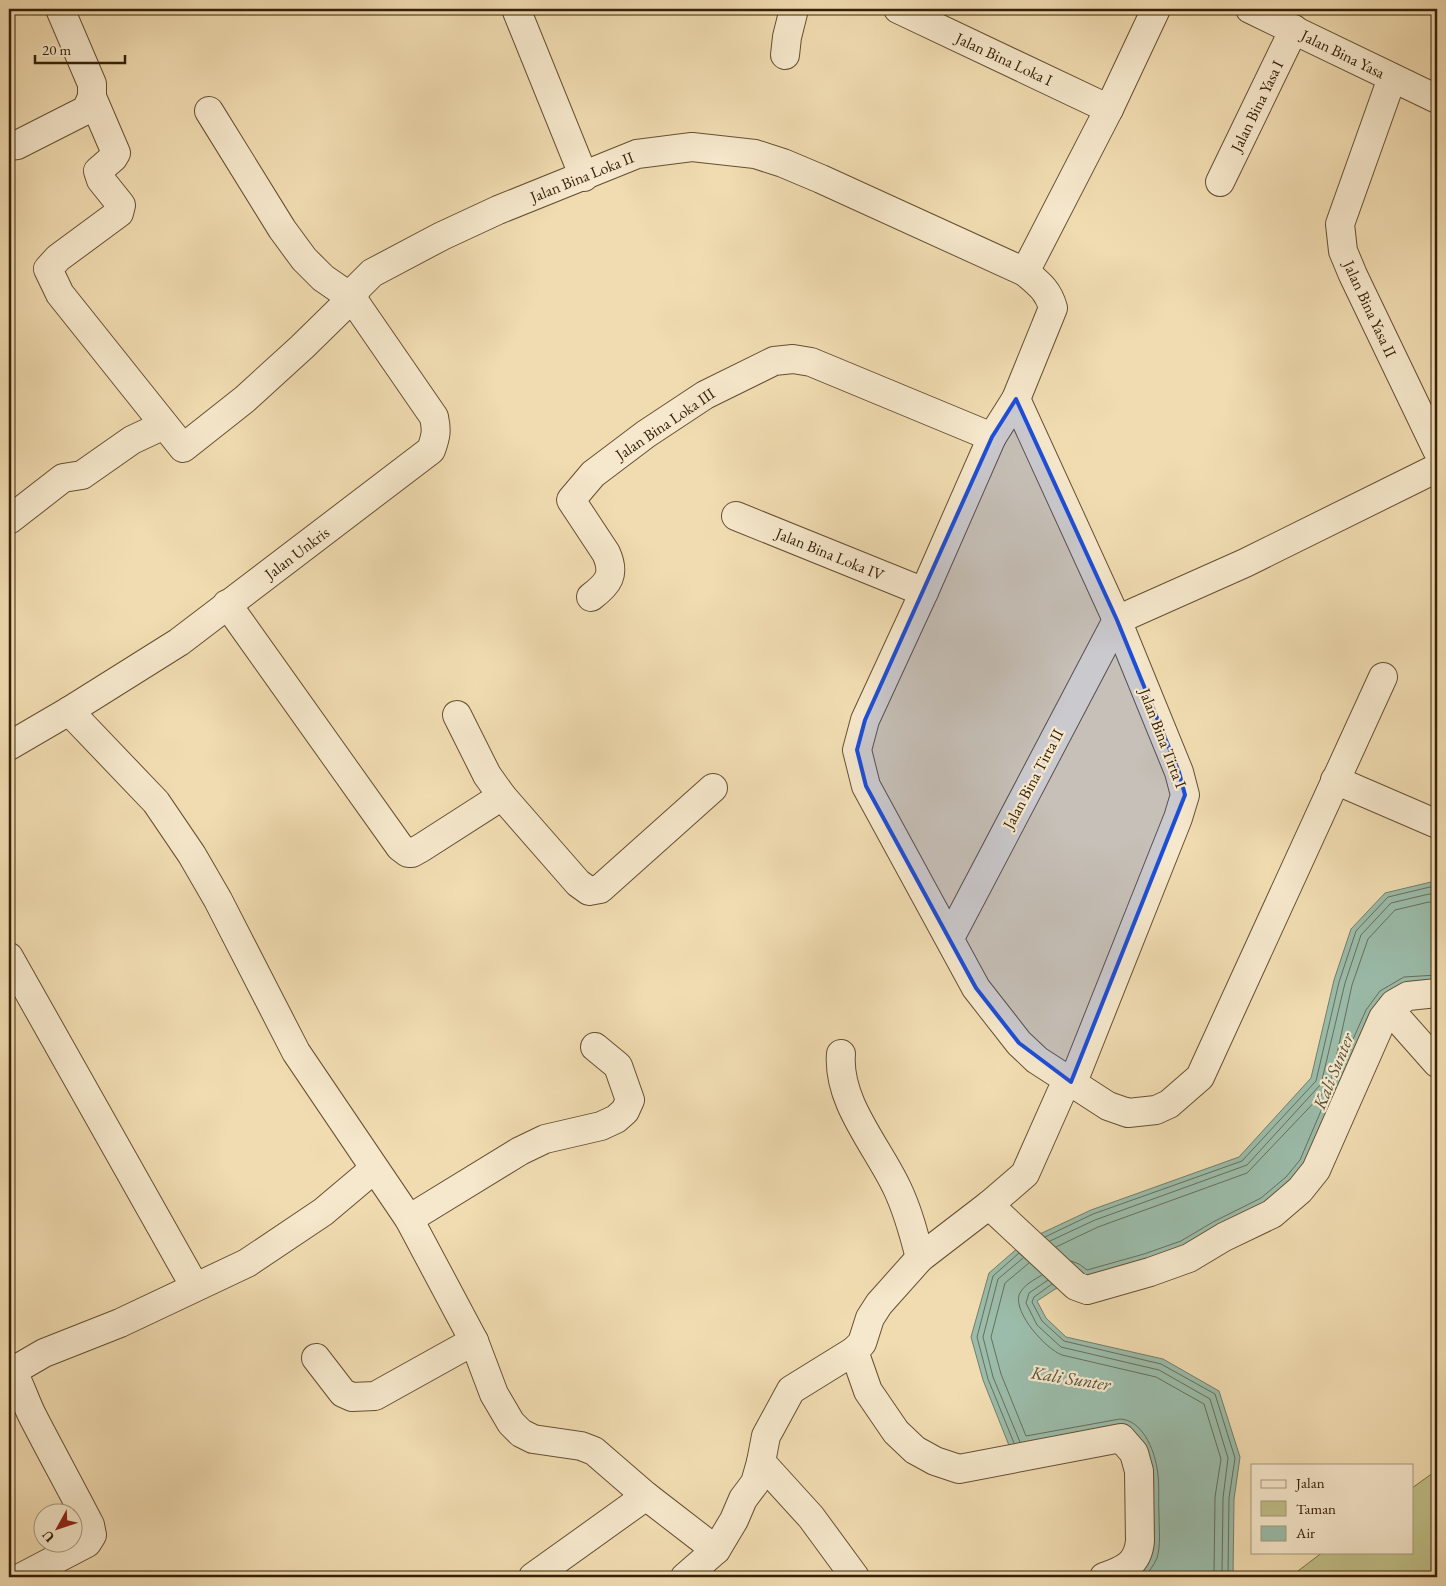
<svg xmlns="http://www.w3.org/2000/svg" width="1446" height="1586" viewBox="0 0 1446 1586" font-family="'EB Garamond',serif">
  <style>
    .green { fill: #c0bf87; stroke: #7b7048 }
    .water { fill: #9bbcaa; stroke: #737e69 }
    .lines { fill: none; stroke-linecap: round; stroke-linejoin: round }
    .shore { stroke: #686e59; stroke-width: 1 }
    .minor-casing { stroke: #654f32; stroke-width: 30 }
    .minor { stroke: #f6e8cc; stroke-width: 28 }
    .marked { fill: #1d4ed8; fill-opacity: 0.2; stroke: #1d4ed8; stroke-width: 4; stroke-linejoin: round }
    .labels { text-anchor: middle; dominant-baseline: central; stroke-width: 4.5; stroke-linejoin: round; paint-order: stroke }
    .street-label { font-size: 16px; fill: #362008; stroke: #f6e8cc }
    .water-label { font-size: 18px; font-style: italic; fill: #544f39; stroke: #f6e8cc }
  </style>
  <rect width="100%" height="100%" fill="#f1dcb1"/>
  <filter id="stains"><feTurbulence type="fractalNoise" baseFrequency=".004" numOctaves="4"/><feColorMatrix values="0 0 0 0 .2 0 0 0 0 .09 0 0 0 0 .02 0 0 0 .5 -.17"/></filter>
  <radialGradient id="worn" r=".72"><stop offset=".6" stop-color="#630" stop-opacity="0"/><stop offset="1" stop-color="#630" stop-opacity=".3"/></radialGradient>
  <!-- green -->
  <polygon class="green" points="1437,1470 1437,1577 1290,1577 1323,1552 1412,1552 1412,1488"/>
  <!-- water -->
  <polygon class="water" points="1431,882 1437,885 1437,993 1408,996 1316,1170 1189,1258 1069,1280 1037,1301 1046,1318 1066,1337 1163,1359 1219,1391 1240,1457 1234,1499 1233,1576 1231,1577 1105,1577 1134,1561 1128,1445 1014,1458 983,1380 971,1337 989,1273 1027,1240 1091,1210 1239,1157 1311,1078 1334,980 1351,929 1385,893"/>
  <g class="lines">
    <!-- shore -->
    <g class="shore">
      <polyline points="1437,903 1429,902 1395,910 1368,939 1352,985 1331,1081 1335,1080 1366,1010 1380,991 1404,977 1437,975"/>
      <polyline points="1045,1237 1093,1214 1242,1161 1316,1081 1339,982 1356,931 1388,897 1430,887 1437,889"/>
      <polyline points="1050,1241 1095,1220 1247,1165 1321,1084 1345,983 1361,935 1391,903 1429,894 1437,895"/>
      <polyline points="1056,1247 1098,1227 1247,1173 1325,1091 1329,1092 1300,1160 1286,1177 1261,1198 1213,1222 1181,1241 1144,1254 1087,1270 1079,1264 1071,1261"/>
      <path d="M1029 1263 1005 1283 991 1337 1001 1374 1026 1436 1120 1419C1142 1420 1154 1449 1157 1468 1160 1484 1158 1500 1159 1515 1159 1529 1161 1545 1157 1558 1154 1565 1149 1572 1144 1577"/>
      <path d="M1042 1275C1034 1280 1023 1285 1019 1295 1014 1314 1046 1349 1062 1355L1156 1377 1204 1404 1221 1459 1215 1497 1214 1577"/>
      <polyline points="1048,1280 1029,1293 1026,1303 1037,1325 1061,1347 1159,1370 1210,1399 1228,1458 1223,1498 1222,1577"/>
      <polyline points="1052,1284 1034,1297 1032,1302 1042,1321 1064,1341 1161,1364 1215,1394 1235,1458 1229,1498 1228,1577"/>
      <polyline points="1020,1442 993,1377 983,1337 998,1279 1023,1258"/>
      <polyline points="1014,1443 988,1379 977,1337 993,1276 1019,1253"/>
    </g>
    <defs>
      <g id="minor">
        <polyline points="516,9 584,177"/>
        <polyline points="898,9 1109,109"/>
        <polyline points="1250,9 1437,99"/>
        <polyline points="785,55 787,37 794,9"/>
        <polyline points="1392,78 1340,224 1343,251 1353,275 1437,450"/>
        <path d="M92 97 116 153 113 158 98 171 101 180 121 205 119 213 58 258 48 269 60 294 183 448 245 399 302 347 352 298 358 287 372 273 442 236 498 210 637 154 692 147 755 154 783 163 821 179 1025 272C1039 284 1048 290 1053 308L1016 399 992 437 924 592 865 720 857 750 866 786 976 988 1019 1043 1037 1060 1108 1106 1128 1113 1156 1110 1169 1104 1200 1077 1383 677"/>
        <polyline points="9,146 17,145 86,110 92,97 92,84 60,9"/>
        <polyline points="1220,182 1294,29"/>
        <polyline points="1025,272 1109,109 1156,9"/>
        <path d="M1016 399 1117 620 1179 772 1185 795 1178 818 1077 1072 1071 1082 1061 1093 1025 1174 989 1205 920 1258 879 1304 870 1318 862 1343 854 1351 868 1391 896 1432 915 1450 935 1461 959 1469 1121 1438 1134 1453 1139 1471 1140 1541C1138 1564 1124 1570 1104 1577"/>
        <polyline points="736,516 924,592"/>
        <polyline points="9,520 63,478 82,475 132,440 164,425"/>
        <path d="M591 597C608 584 616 575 606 553L571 500 593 474 646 434 705 395 774 361 793 359 811 362 992 437"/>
        <polyline points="227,604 400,847 408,853 412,853 421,848 502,796 487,775 457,715"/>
        <polyline points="69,711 156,802 192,855 218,900 296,1052 409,1219 474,1341 494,1394 511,1423 521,1433 533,1439 581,1446 594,1451 646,1496 716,1550 685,1577"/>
        <path d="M9 746 69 711 179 642 431 450C436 436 437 431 434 417L352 298 323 278 304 259 282 229 209 111"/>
        <polyline points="1335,780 1437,824"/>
        <polyline points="502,796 578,883 589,891 600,889 713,788"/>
        <polyline points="950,938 1117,620 1245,563 1437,468"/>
        <polyline points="9,957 195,1287"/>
        <polyline points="1390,1010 1437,1063"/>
        <path d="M841 1054C837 1102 878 1147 897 1188 908 1211 914 1234 920 1258"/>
        <polyline points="989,1205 1076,1286 1087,1290 1150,1272 1189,1258 1224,1237 1272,1214 1300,1190 1316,1170 1383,1018 1394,1004 1408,996 1437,993"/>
        <polyline points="409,1219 520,1151 545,1139 601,1126 616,1119 625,1111 630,1100 618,1066 595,1047"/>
        <polyline points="316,1358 343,1393 352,1397 375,1396 474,1341"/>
        <path d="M9 1366C19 1380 24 1399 32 1415 51 1452 71 1488 90 1525L92 1535 87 1543 22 1577"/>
        <polyline points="13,1371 44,1353 120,1323 247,1263 323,1212 374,1169"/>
        <polyline points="761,1462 811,1517 855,1577"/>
        <polyline points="716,1550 734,1520 743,1499 755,1483 761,1462 766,1436 791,1390 854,1351"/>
        <polyline points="533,1577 646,1496"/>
      </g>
    </defs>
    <!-- minor casing -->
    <use href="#minor" class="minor-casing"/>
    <!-- minor -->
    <use href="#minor" class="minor"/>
  </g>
  <!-- marked area -->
  <path class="marked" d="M1016 399 1117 620 1179 772 1185 795 1071 1082 1019 1043 976 988 866 786 857 750 865 720 992 437Z"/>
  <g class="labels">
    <!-- street labels -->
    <g class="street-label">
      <text transform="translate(1343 54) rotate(26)">Jalan Bina Yasa</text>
      <text transform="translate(1004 59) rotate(25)">Jalan Bina Loka I</text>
      <text transform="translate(1257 106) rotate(-64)">Jalan Bina Yasa I</text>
      <text transform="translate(582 177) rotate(-22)">Jalan Bina Loka II</text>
      <text transform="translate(1370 309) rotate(65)">Jalan Bina Yasa II</text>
      <text transform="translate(665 424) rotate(-34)">Jalan Bina Loka III</text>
      <text transform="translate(297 553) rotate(-37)">Jalan Unkris</text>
      <text transform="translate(830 554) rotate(22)">Jalan Bina Loka IV</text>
      <text transform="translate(1163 738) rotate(69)">Jalan Bina Tirta I</text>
      <text transform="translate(1033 779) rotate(-62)">Jalan Bina Tirta II</text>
    </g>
    <!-- water labels -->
    <g class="water-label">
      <text transform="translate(1333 1071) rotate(-68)">Kali Sunter</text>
      <text transform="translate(1071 1378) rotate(9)">Kali Sunter</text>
    </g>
  </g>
  <!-- margin -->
  <rect width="1446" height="1586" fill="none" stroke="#f1dcb1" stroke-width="30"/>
  <rect x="10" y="10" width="1426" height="1566" fill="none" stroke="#362008" stroke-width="2.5"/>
  <rect x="15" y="15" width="1416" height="1556" fill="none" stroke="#362008"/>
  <!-- legend -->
  <rect x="1251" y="1464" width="162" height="90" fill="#f6e8cc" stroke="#a9987e"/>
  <rect x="1261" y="1480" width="25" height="8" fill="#f6e8cc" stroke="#a9987e"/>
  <text x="1296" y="1488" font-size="15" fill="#362008">Jalan</text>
  <rect x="1261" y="1501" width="25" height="15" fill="#c0bf87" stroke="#a9987e"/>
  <text x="1296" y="1514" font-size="15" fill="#362008">Taman</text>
  <rect x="1261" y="1526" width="25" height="15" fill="#9bbcaa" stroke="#a9987e"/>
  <text x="1296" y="1538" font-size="15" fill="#362008">Air</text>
  <!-- north arrow -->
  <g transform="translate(58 1528) rotate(230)"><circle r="24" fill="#f6e8cc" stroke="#a9987e"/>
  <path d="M0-4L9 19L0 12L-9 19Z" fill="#8f2418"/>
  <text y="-8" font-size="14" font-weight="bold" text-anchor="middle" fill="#362008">U</text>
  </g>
  <!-- scale -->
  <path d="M35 55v8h90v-8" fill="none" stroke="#362008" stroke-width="2.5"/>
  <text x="42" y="55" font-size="15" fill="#362008" stroke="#f6e8cc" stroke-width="4" paint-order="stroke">20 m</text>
  <rect width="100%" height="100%" filter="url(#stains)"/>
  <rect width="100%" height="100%" fill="url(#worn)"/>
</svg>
